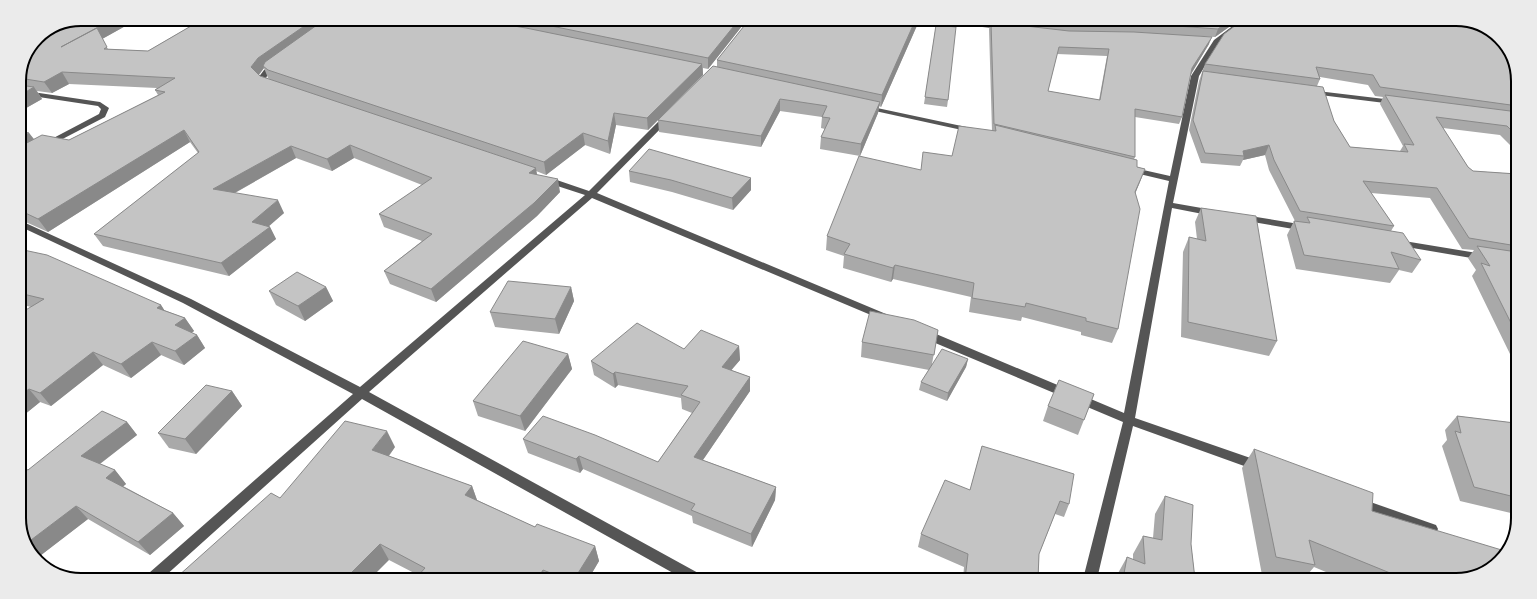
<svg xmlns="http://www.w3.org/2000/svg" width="1537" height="599" viewBox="0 0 1537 599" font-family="'Nunito Sans',sans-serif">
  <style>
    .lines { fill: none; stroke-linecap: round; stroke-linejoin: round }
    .minor { fill: #555; fill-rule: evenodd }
    .wall { fill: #a9a9a9; fill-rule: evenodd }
    .shaded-wall { fill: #898989 }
    .building { fill: #c4c4c4; stroke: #898989; fill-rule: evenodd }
    .rim { fill: none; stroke: #000; stroke-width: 2 }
  </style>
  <rect width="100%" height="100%" fill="#fff"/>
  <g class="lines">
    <!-- minor -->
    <g class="minor">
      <polygon points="940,21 963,21 1002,25 1005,27 1002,29 943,23"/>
      <polygon points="1238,22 1245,22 1219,42 1199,76 1173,203 1213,210 1217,213 1213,216 1172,208 1135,418 1262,462 1264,466 1262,470 1258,471 1133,426 1097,579 1083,579 1123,422 921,337 920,334 921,331 929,331 1124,413 1169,181 1127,171 1126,169 1130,167 1170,176 1191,76 1214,40"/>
      <polygon points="273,63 278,64 269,72 266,78 275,86 271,88 258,78 264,70"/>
      <polygon points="19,90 100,102 109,108 105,117 47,147 43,145 44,143 99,114 101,109 98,106 19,94"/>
      <polygon points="1309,90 1393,100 1397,102 1393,104 1312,94 1309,94"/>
      <polygon points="863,105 971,128 975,130 971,132 866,109 862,107"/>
      <polygon points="665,115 668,115 672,117 597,193 886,314 887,316 886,318 878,318 592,198 369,392 700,574 702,578 682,578 362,399 164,577 147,577 149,573 353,394 183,303 19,226 19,220 191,299 360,387 585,195 542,181 542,177 548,177 589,191"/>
      <polygon points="1244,215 1305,225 1310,228 1305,231 1241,220 1240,218"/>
      <polygon points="1398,240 1483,254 1488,257 1483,260 1395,245 1393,243 1395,241"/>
      <polygon points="1359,498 1436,525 1438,529 1436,533 1431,535 1355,507 1353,503 1355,499"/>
    </g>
  </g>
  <!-- wall -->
  <g class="wall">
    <path d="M81 19H138L102 39 108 49 148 51 201 20 190 19 746 21 708 69 703 68V75L648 130 616 125 610 154 585 145 546 175 536 171 537 175 560 192 537 216 436 302 390 284 384 271 422 241 384 227 379 214 422 185 354 158 332 171 296 158 235 193 284 213 268 226 270 227 276 239 229 276 103 246 94 234 198 153 190 142 48 232 19 219V131L29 133 34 139 69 140 158 95 155 90 157 88 69 84 52 93 37 91 42 99 19 112V77L37 37ZM264 68 268 78 271 80 260 76 259 75Z"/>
    <polygon points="748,21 919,21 881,107 879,106 878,113 860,156 820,149 821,137 825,129 821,128 822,117 780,111 761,147 659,132 658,120 717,67 717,60"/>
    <path d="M989 21 1236 22 1215 37 1191 36 1209 44 1191 73 1182 117 1179 124 1135 117V157L1134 159 1137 167 1145 169 1135 193 1118 329 1112 343 1081 335V332L1022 317 1021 321 969 312 971 297 893 279 891 282 843 268 844 256 826 250 827 236 921 170 952 156 992 131 989 29 991 22H989ZM1057 54 1107 56 1099 100 1048 91Z"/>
    <path d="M1240 22 1518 76 1517 152 1500 135 1443 128 1468 167 1473 171 1517 174V251L1516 252H1517L1516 355 1510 354 1472 276 1476 270 1468 258 1474 250 1462 249 1430 198 1371 193 1394 226 1391 231 1421 260 1412 273 1399 270 1390 283 1296 269 1287 235 1294 221H1295L1269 170 1265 155 1243 160 1240 166 1201 163 1189 130 1199 81 1205 64ZM1320 77 1368 85 1375 96 1383 97 1380 104 1403 146 1400 151 1350 147 1334 121 1317 86 1320 79Z"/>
    <polygon points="936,25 948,100 947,107 924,104"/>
    <polygon points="629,171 751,178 751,190 733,210 672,192 630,182"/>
    <polygon points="1201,208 1277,341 1269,356 1181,337 1183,252 1189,237 1197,239 1195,222"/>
    <polygon points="19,249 161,305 164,310 185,318 194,331 191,333 197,335 205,348 184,365 161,355 131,378 103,365 51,406 40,402 19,419 31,307 19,304"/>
    <polygon points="326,287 333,301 305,321 276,305 269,291"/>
    <polygon points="571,287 574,301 559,334 495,327 490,312"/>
    <polygon points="938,330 932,364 968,359 966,367 947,401 919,390 921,382 929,370 861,357 862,342"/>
    <polygon points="739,346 740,360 731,370 750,377 750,391 703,460 776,487 775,500 752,547 693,523 692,516 583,469 580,473 528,453 523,439 658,462 692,413 682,409 681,398 618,385 615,388 594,375 591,361 684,349"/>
    <polygon points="568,354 572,369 525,431 478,416 473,401"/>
    <polygon points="232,391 242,406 196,454 169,448 158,433"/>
    <polygon points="1094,394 1078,435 1043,421 1048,406"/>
    <polygon points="1457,416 1515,423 1515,514 1460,501 1442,446 1447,440 1445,430"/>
    <polygon points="127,422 137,435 100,464 115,470 126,484 123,486 173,513 184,526 150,555 88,519 37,558 32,556 28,470"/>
    <polygon points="982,446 1069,504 1064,517 1055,514 1039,554 1038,579 963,579 964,567 918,547 921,534 970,490"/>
    <polygon points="395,447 389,456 472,486 477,500 535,527 595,546 599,561 589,578 416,578 418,575 389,560 280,498"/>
    <polygon points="1254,449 1372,511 1457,580 1345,580 1314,567 1303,580 1285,580 1262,575 1242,468"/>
    <polygon points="1165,496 1191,544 1195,579 1116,579 1117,575 1127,557 1133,560 1133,554 1143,536 1153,538 1155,514"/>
  </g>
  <!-- shaded-wall -->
  <g class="shaded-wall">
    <polygon points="113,19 138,19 68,58 61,47"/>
    <polygon points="313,20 332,20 263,66 264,68 256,78 251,67 258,58"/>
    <polygon points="738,21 746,21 708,69 708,58"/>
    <polygon points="915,21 919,21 881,107 882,95"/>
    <polygon points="1227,22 1236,22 1215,37 1218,29"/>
    <polygon points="1212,37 1209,44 1190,76 1192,68"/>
    <polygon points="702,64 703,75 648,130 647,118"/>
    <polygon points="62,72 69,84 52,93 44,82"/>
    <polygon points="34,87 42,99 19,112 19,96"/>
    <polygon points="780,99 780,111 761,147 761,136"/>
    <polygon points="880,102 878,113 860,156 861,144"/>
    <polygon points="614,113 616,125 610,154 608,141"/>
    <polygon points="184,130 190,142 48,232 38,219"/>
    <polygon points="29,133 38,145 19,155 19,139"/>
    <polygon points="583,133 585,145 546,175 544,162"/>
    <polygon points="350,145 354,158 332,171 327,159"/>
    <polygon points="1269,145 1265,155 1243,160 1244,156 1243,151"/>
    <polygon points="291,146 296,158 220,201 213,189"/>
    <polygon points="536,168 538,181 529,173"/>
    <polygon points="1145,169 1140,182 1130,206 1135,192"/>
    <polygon points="751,178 751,190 733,210 732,198"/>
    <polygon points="558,179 560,192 537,216 436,302 431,289"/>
    <polygon points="278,200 284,213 259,235 252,222"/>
    <polygon points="270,227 276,239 229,276 221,263"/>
    <polygon points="895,265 893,279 891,282 893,268"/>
    <polygon points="326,287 333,301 305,321 298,306"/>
    <polygon points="571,287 574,301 559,334 555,319"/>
    <polygon points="161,305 170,319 157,308"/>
    <polygon points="185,318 194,331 183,339 175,325"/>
    <polygon points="197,335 205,348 184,365 175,351"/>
    <polygon points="152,342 161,355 131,378 121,364"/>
    <polygon points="739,346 740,360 723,380 722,367"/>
    <polygon points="93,352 103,365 51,406 40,393"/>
    <polygon points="568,354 572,369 525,431 520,416"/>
    <polygon points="968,359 966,367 947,401 948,393"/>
    <polygon points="615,372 618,385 615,388 613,374"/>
    <polygon points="750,377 750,391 696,470 694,457"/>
    <polygon points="29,389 40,402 19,419 19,396"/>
    <polygon points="232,391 242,406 196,454 185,439"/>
    <polygon points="127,422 137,435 93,469 81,456"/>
    <polygon points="387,431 395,447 381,466 372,450"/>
    <polygon points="579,456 583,469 580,473 576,459"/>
    <polygon points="115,470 126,484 118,491 106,478"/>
    <polygon points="472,486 478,503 465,495"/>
    <polygon points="776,487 775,500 752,547 751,534"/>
    <polygon points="76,506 88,519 36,559 32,556 27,543"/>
    <polygon points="173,513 184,526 150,555 138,542"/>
    <polygon points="380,544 389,560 372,577 347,577"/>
    <polygon points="595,546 599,561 589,578 575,578"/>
    <polygon points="543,570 545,578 538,578"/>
  </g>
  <!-- building -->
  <g class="building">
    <polygon points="81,19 113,19 61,47 97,28 107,47 104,49 148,51 203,19 313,20 258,58 251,67 260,76 536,168 529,173 558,179 534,203 431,289 384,271 432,234 379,214 432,178 350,145 327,159 291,146 213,189 278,200 252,222 270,227 221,263 94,234 199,152 184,130 38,219 19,210 19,147 42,135 69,140 165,92 155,90 175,78 62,72 44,82 19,78 19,77 23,67 25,67 24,67 37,37"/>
    <polygon points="324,20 478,20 526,28 702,64 647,118 614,113 608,141 583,133 544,162 268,70 263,66 265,62"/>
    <polygon points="522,20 738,21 708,58"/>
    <polygon points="748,21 915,21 882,95 717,60"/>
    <polygon points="1065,21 1227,22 1218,29 1135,23"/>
    <path d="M991 22 1069 31 1134 32 1212 37 1192 68 1182 117 1135 109V157L994 124ZM1059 47 1109 49 1100 100 1048 91Z"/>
    <polygon points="1240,22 1476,22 1505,43 1518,76 1518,106 1380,87 1373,75 1316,67 1320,79 1205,64 1224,34"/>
    <polygon points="936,25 956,27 948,100 925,97"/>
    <polygon points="713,66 880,102 861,144 821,137 830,118 822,117 827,106 780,99 761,136 658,120"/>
    <polygon points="1203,71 1323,87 1334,121 1350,147 1408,152 1404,144 1414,145 1385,95 1518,112 1517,136 1507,126 1436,117 1468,167 1473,171 1517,174 1517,234 1513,234 1517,240 1517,246 1469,238 1437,188 1363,181 1394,226 1300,211 1274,160 1269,145 1243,151 1244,156 1205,153 1193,120"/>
    <polygon points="19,85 34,87 19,96"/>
    <polygon points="995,125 1137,160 1137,167 1145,169 1135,192 1140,209 1118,329 1086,321 1086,318 1026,303 1025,307 972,298 974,283 895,265 893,268 844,254 850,244 827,236 859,156 921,170 923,152 952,156 959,126 996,131"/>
    <polygon points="19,131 29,133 19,139"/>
    <polygon points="649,149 751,178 732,198 671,180 629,171"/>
    <polygon points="1201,208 1256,216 1277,341 1188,322 1189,237 1206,241"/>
    <polygon points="1307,217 1403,233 1421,260 1391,252 1399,269 1304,255 1294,221 1310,223"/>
    <polygon points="1477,246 1517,252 1516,333 1481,263 1490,266"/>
    <polygon points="19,249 47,255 161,305 157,308 185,318 175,325 197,335 175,351 152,342 121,364 93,352 40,393 29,389 19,396 19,314 44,299 19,293"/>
    <polygon points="297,272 326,287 298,306 269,291"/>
    <polygon points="508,281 571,287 555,319 490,312"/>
    <polygon points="870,311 914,320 938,330 934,355 862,342"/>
    <polygon points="637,323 684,349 701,330 739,346 722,367 750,377 694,457 776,487 751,534 691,510 695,504 579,456 576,459 523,439 543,416 595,435 658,462 700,402 681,395 688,386 615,372 613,374 591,361"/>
    <polygon points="523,341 568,354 520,416 473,401"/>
    <polygon points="942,349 968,359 948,393 921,382"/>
    <polygon points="1059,380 1094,394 1084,420 1048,406"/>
    <polygon points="206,385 232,391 185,439 158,433"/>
    <polygon points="102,411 127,422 81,456 115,470 106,478 173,513 138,542 76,506 27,543 19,523 19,466 28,470"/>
    <polygon points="1457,416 1515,423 1515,497 1474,487 1455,431 1461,433"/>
    <polygon points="345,421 387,431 372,450 472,486 465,495 535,527 537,524 595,546 575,578 563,578 543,570 538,578 416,578 425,568 380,544 347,577 177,577 271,493 280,498"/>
    <polygon points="982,446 1074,474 1069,504 1060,501 1039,554 1038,579 965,579 968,554 921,534 945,480 970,490"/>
    <polygon points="1254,449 1373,493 1372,511 1505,551 1491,569 1457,580 1396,580 1395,575 1309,540 1315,565 1276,557"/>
    <polygon points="1165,496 1193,505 1191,544 1195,579 1123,579 1127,557 1145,564 1143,536 1162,540"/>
    <polygon points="31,554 66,577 61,577 32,556"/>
  </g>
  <!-- crop -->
  <path d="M0 0H1537V599H0ZM81 26H1456A55 55 0 0 1 1511 81V518A55 55 0 0 1 1456 573H81A55 55 0 0 1 26 518V81A55 55 0 0 1 81 26Z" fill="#ebebeb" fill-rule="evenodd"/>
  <path class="rim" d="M81 26H1456A55 55 0 0 1 1511 81V518A55 55 0 0 1 1456 573H81A55 55 0 0 1 26 518V81A55 55 0 0 1 81 26Z"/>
</svg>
